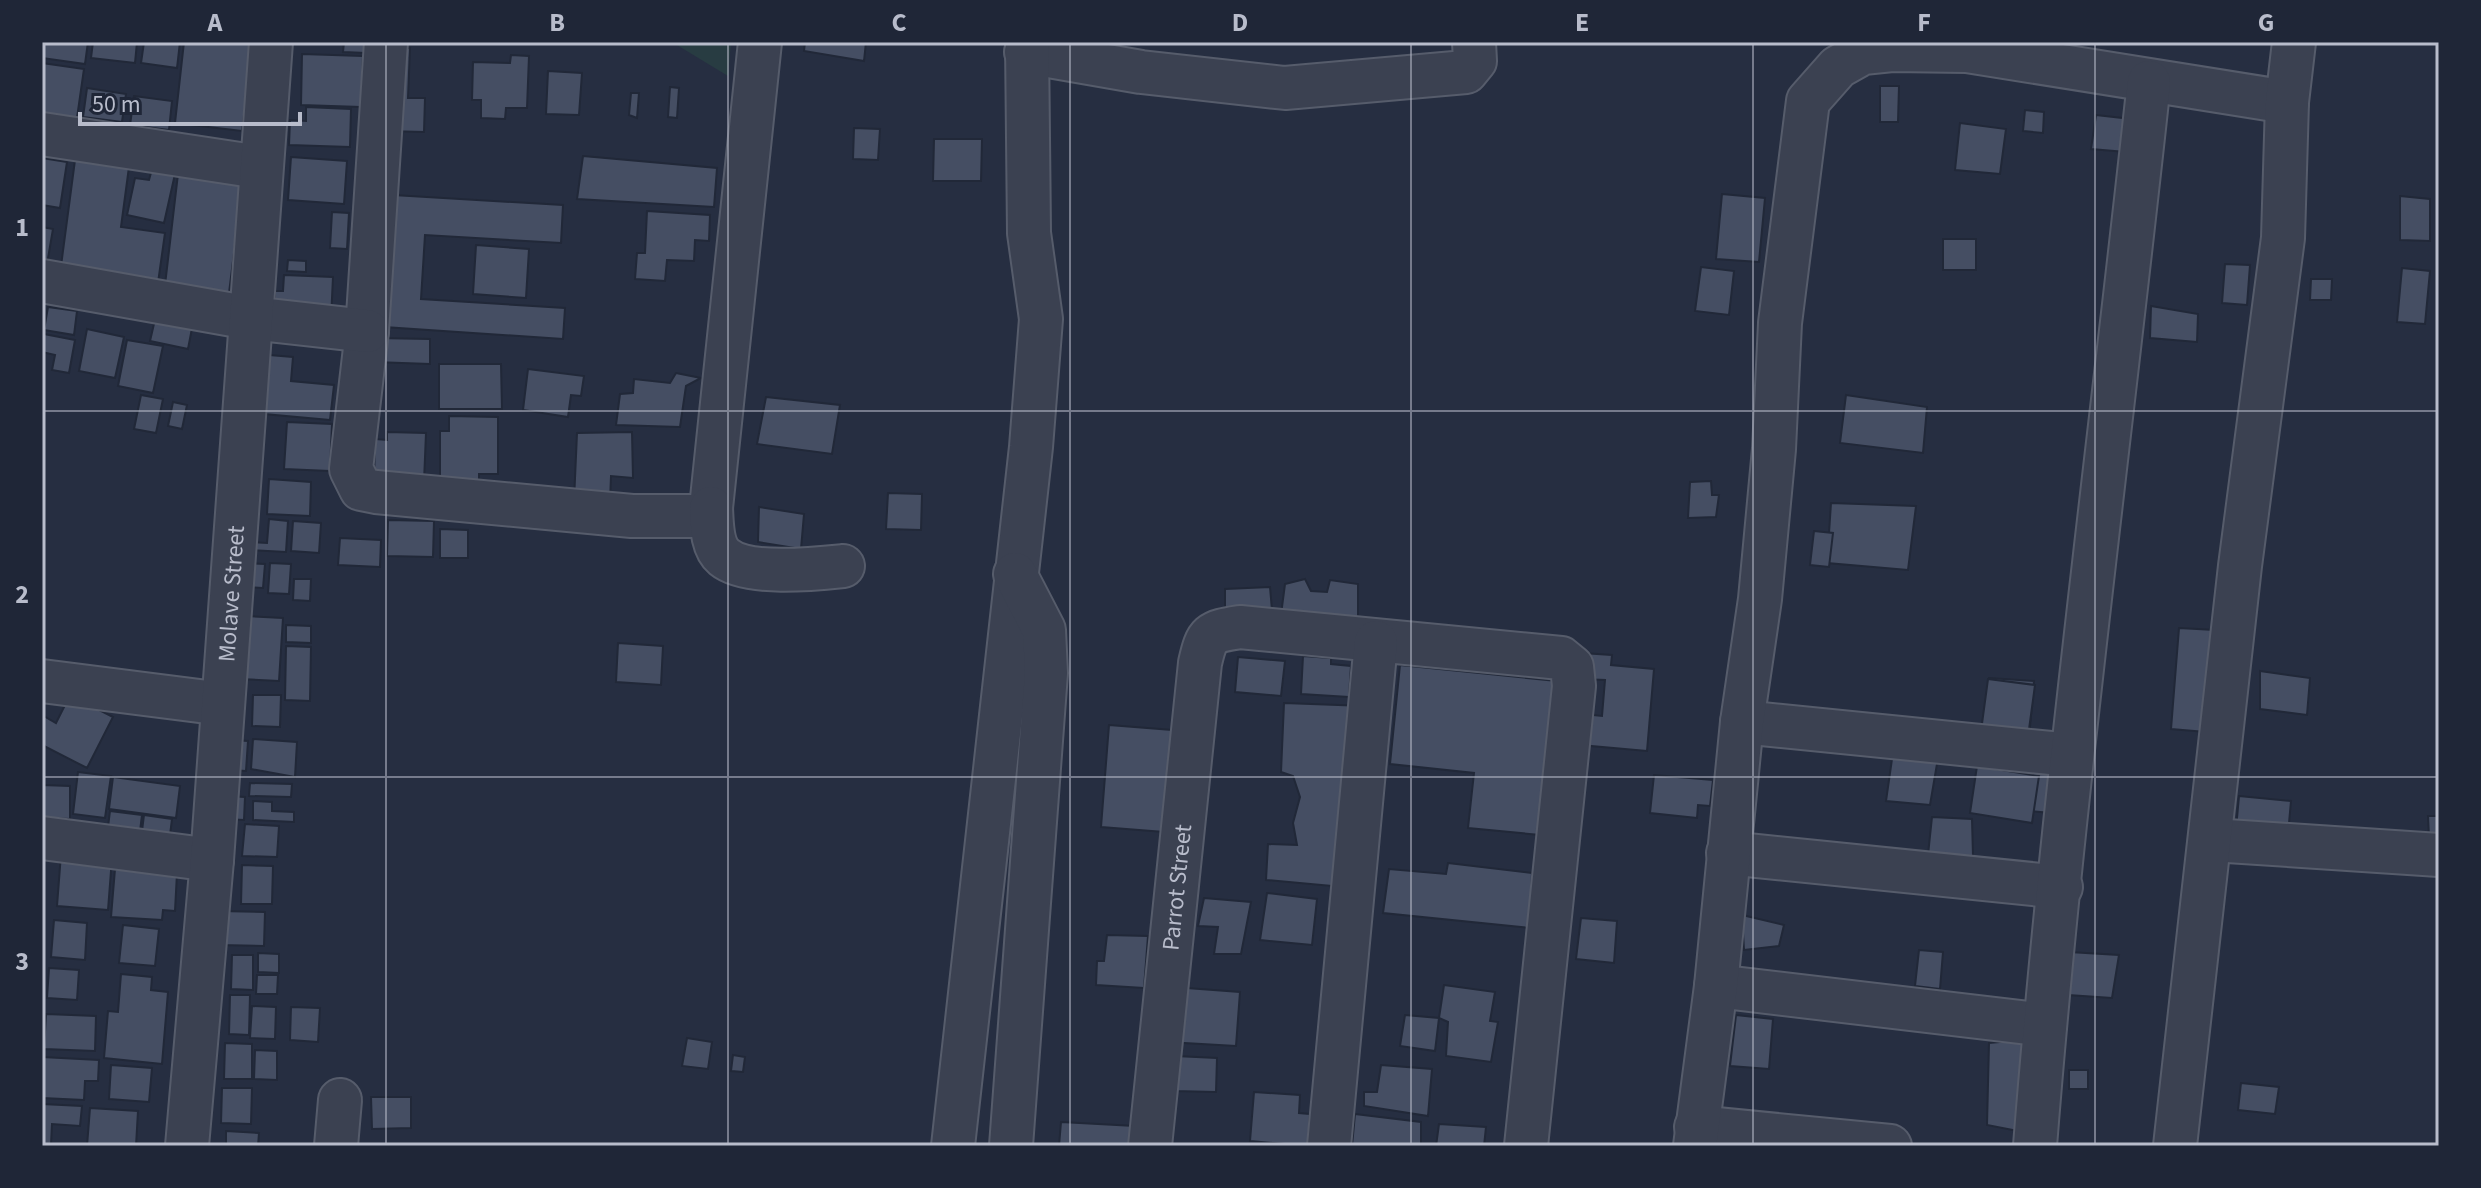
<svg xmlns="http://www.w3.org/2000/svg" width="2481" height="1188" viewBox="0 0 2481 1188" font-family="'Source Sans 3',sans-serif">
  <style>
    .green { fill: #283c42 }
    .building { fill: #454e63; stroke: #212838; stroke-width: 2 }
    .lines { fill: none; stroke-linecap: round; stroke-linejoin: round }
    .minor-casing { stroke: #565c6b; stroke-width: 46 }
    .minor { stroke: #3b4151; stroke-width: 42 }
    .grid { fill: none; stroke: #b8bccb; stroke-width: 2; stroke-opacity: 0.55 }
    .labels { text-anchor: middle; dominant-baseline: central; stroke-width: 6; stroke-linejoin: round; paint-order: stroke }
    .street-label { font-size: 24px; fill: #b8bccb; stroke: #1f2637 }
    .neatline { fill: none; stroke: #b8bccb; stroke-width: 3 }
    .grid-label { font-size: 26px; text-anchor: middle; font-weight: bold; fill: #b8bccb }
  </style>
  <rect width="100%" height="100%" fill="#262e41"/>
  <!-- green -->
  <polygon class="green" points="672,42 731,42 728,76"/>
  <!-- building -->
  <g class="building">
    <polygon points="42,42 88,42 85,64 42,58"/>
    <polygon points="93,42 137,42 135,63 91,58"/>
    <polygon points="144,42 180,42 177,68 141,63"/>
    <polygon points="184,42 253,42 242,131 175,123"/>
    <polygon points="344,42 367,42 366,53 343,52"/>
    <polygon points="805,42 866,42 864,61 804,51"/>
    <polygon points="389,47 410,48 408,98 425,98 424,132 385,131"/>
    <polygon points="302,54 363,56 361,107 301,105"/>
    <polygon points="511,55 529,56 527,108 506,108 505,119 481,118 481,100 472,100 473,62 510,63"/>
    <polygon points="42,63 84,69 76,125 42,121"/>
    <polygon points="548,71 582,73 579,115 546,114"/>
    <polygon points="1880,86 1899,86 1898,122 1880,122"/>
    <polygon points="670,87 679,88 677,118 668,117"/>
    <polygon points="87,88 126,94 122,122 83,117"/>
    <polygon points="631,93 639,93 637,118 629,115"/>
    <polygon points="134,96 172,101 169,130 130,125"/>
    <polygon points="306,107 351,109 350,147 289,145 290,120 306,121"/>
    <polygon points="2025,110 2044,112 2043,133 2023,131"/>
    <polygon points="2096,115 2131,119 2126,152 2091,149"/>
    <polygon points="1960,123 2006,129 2000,174 1955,170"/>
    <polygon points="854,128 880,129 878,160 853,159"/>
    <polygon points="934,139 982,139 981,181 933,181"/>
    <polygon points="583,156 717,168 714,207 577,199"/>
    <polygon points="291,157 347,161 344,204 288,200"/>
    <polygon points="42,158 67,162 60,208 42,205"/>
    <polygon points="75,160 129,167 121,227 165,233 157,290 61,266"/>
    <polygon points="152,169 175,174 164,223 127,215 135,178 149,180"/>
    <polygon points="178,174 243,181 229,293 165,285"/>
    <polygon points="1722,194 1765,198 1759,262 1716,259"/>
    <polygon points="393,195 563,205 561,243 425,235 421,299 565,308 563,339 384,327"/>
    <polygon points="2400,196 2430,199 2430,241 2400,240"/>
    <polygon points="647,211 710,215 709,241 695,240 694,261 667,260 665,281 635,279 637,253 645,253"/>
    <polygon points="332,212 349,213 347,249 330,248"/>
    <polygon points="42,227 53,229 46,270 42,269"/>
    <rect x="1943" y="239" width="33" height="31"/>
    <polygon points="476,245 529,249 526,298 473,294"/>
    <polygon points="288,260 306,261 306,272 287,271"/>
    <polygon points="2225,264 2250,265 2247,305 2222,303"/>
    <polygon points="1701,267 1734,271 1729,315 1695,311"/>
    <polygon points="2402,268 2430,271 2425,324 2397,322"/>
    <polygon points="284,275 333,277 331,319 274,316 275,291 283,291"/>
    <polygon points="2311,279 2332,279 2331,300 2310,300"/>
    <polygon points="2151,306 2198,314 2197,342 2150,338"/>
    <polygon points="48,307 77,311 74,335 44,330"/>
    <polygon points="156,315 193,323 188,349 150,341"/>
    <polygon points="87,329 124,337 115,378 79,371"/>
    <polygon points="44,334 75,340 69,373 52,370 55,355 42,352"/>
    <polygon points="375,338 430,339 430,364 374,362"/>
    <polygon points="127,340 163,346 153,393 118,386"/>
    <polygon points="269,355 293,357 291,381 334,385 330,420 264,414"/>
    <polygon points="439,364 501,364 502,409 439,409"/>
    <polygon points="528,369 584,376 581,396 571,395 568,417 523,410"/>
    <polygon points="676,373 701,378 686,386 680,427 616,425 620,394 633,393 634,379 670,383"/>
    <polygon points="141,395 163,399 156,433 134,429"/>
    <polygon points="1846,395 1927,407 1923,453 1840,443"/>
    <polygon points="766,397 840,405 832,454 757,444"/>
    <polygon points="173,402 187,405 182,429 168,426"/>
    <polygon points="449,416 498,417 498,474 479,474 479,486 440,486 440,431 449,431"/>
    <polygon points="287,422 332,424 330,471 284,469"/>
    <polygon points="387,432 426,433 424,482 374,481 375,439 387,440"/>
    <polygon points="632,432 633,478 611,476 610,502 574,501 577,433"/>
    <polygon points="269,479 311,482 310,516 267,514"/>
    <polygon points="1711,481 1712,495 1719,495 1716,517 1688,518 1690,482"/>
    <polygon points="888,493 922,494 921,530 886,529"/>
    <polygon points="1831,503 1916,506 1908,570 1827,563"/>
    <polygon points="759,507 804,514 801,549 758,542"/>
    <polygon points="269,519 288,521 286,552 248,550 248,542 267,543"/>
    <polygon points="388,520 434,521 433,557 387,556"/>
    <polygon points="293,521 321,523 319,553 291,551"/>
    <polygon points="440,529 468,530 468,558 440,558"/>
    <polygon points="1814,531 1833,533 1829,567 1810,565"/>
    <polygon points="340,538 381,540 380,567 338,565"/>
    <polygon points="246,563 265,564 263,588 244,587"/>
    <polygon points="270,563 291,564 289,594 268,593"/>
    <polygon points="294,579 311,579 310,601 293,600"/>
    <polygon points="1305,579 1311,591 1327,592 1330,580 1358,584 1358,625 1280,622 1285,584"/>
    <polygon points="1270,587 1273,622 1225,621 1225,589"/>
    <polygon points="244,616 283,618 279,681 240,679"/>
    <polygon points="286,625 311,626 311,643 286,642"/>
    <polygon points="2179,628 2215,630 2206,732 2171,729"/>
    <polygon points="618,643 663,646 661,685 616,682"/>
    <polygon points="286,646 311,647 310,701 285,700"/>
    <polygon points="1582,653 1612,655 1611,665 1654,669 1647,751 1580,745 1583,714 1602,716 1605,680 1580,679"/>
    <polygon points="1303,656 1331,658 1331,664 1351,666 1349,697 1301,694"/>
    <polygon points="1238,657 1285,661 1281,696 1235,692"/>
    <polygon points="1400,665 1567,682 1551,836 1468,828 1474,773 1390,764"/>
    <polygon points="2260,671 2310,678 2307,715 2260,709"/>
    <polygon points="1989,678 2034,681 2029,738 1987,726"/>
    <polygon points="1988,679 2035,685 2028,737 1981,731"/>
    <polygon points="70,695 113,717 87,768 42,745 42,715 56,723"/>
    <polygon points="253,695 281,695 280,727 252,726"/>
    <polygon points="1284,703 1365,706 1343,887 1266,880 1268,844 1297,845 1293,823 1300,797 1293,776 1281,772"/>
    <polygon points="1109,725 1185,731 1177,833 1101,827"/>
    <polygon points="253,739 297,742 295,777 251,769"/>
    <polygon points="232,740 248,741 246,771 230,770"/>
    <polygon points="1893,752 1938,758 1930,805 1886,801"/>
    <polygon points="1983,760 2061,773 2063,814 1975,806"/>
    <polygon points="1977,766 2039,776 2032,823 1970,813"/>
    <polygon points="78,772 111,776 105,818 73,814"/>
    <polygon points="1654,775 1713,780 1710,806 1698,805 1697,818 1650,813"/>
    <polygon points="113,777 180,786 176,818 109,809"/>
    <polygon points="250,783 292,784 291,797 249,796"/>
    <polygon points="42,785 70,786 70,819 42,818"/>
    <polygon points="227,796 245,797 244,820 225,819"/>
    <polygon points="2239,796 2291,801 2288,834 2236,829"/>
    <polygon points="253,801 272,802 272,811 294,812 294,822 253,820"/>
    <polygon points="110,811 142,815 138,847 106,843"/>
    <polygon points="144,815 172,819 168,851 140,847"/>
    <polygon points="2428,816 2439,816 2439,837 2429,838"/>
    <polygon points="1932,817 1972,819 1973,856 1928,855"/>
    <polygon points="245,824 279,826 277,857 242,856"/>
    <polygon points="61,854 112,858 108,910 57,906"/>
    <polygon points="1448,863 1532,873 1530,928 1383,913 1389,869 1446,874"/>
    <polygon points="242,865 273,866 272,904 241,904"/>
    <polygon points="115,869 177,873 175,911 163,910 162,920 111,917"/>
    <polygon points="1267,893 1317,899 1312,945 1260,940"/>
    <polygon points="1204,898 1251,902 1241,954 1214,954 1218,927 1198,926"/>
    <polygon points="219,911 265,912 264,946 218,945"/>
    <polygon points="1742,915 1784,925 1779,946 1744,950"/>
    <polygon points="1581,918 1617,921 1614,963 1576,959"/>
    <polygon points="54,920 87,923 85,960 51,957"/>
    <polygon points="123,925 159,929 155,966 119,963"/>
    <polygon points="1107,935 1148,936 1144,988 1096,985 1097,961 1104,961"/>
    <polygon points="1919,950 1943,952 1940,989 1915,986"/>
    <polygon points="2069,952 2119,955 2112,998 2068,995"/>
    <polygon points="258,953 279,954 279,973 258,972"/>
    <polygon points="232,955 253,955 253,990 231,989"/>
    <polygon points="49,968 79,970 77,1000 47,998"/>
    <polygon points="121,974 152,977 151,990 168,992 162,1064 104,1058 108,1011 118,1012"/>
    <polygon points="257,975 278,975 277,994 256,994"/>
    <polygon points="1444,985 1495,992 1490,1021 1498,1022 1491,1062 1446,1056 1448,1022 1439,1018"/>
    <polygon points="1173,987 1240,992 1236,1046 1167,1042"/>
    <polygon points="230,995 250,995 249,1035 229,1034"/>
    <polygon points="252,1006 276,1007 275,1039 250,1038"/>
    <polygon points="291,1007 320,1008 318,1042 290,1040"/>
    <polygon points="46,1014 96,1016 95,1051 44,1049"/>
    <polygon points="1405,1015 1439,1018 1435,1051 1400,1046"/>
    <polygon points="1736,1015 1773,1019 1769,1069 1730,1066"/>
    <polygon points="687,1038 712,1042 708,1069 682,1066"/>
    <polygon points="2031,1039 2023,1132 1987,1125 1989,1043"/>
    <polygon points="225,1043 252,1044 252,1079 224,1079"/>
    <polygon points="255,1050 277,1051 277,1080 254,1079"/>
    <polygon points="733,1055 745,1057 743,1072 731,1071"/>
    <polygon points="1175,1056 1217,1058 1216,1092 1173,1091"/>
    <polygon points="42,1057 99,1060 98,1081 85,1081 84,1100 42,1098"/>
    <polygon points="111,1065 152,1068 149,1102 109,1099"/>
    <polygon points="1381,1065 1432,1069 1428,1116 1364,1106 1364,1092 1377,1092"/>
    <rect x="2069" y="1070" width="19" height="19"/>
    <polygon points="2241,1083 2279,1087 2275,1114 2238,1110"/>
    <polygon points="222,1088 252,1088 251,1124 221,1123"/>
    <polygon points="1254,1092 1300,1095 1299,1113 1310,1114 1308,1146 1250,1141"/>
    <polygon points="371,1097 411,1097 411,1128 372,1129"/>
    <polygon points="42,1104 82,1106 80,1126 52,1124 51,1145 42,1144"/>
    <polygon points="90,1108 138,1111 136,1146 87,1146"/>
    <polygon points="1355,1114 1421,1122 1421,1146 1352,1146"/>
    <polygon points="1061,1122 1135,1126 1134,1146 1059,1146"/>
    <polygon points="1439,1124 1486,1127 1484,1146 1436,1146"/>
    <polygon points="226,1131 259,1133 258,1146 226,1146"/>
  </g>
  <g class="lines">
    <defs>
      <g id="minor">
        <polyline points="386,42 367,331 351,469 361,489 376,492 632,516 696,516 711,508 760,42"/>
        <polyline points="1026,52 1141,72 1285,88 1466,72 1475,61 1474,42"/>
        <polyline points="42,134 260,167"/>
        <polyline points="42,281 250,318 367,331"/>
        <path d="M711 508C712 523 711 546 724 557 747 576 814 569 843 566"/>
        <polyline points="42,681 223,704"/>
        <polyline points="1742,722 2071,755"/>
        <polyline points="42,838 212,860"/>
        <polyline points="2212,840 2439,855"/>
        <polyline points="1728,853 2061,887"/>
        <polyline points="1716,986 2045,1025"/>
        <polyline points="1696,1127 1890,1146"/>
        <path id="s1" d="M187 1146 212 860 271 42"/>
        <polyline points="336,1146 340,1100"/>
        <polyline points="953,1146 1031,447 1041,319 1029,233 1027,42"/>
        <polyline points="1011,1146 1046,673 1044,630 1015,574"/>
        <path id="s2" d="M1150 1146 1200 663C1207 633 1209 632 1240 627L1561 658 1572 667 1574 686 1526 1146"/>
        <polyline points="1329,1146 1376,642"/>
        <polyline points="1695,1146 1716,986 1742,722 1760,599 1774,449 1780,323 1808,101 1838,67 1863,53 1892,50 1967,51 2287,102"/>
        <path d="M2035 1146C2063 790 2111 436 2149 82"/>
        <polyline points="2175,1146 2240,566 2283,238 2287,102 2294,42"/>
      </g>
    </defs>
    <!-- minor casing -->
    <use href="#minor" class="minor-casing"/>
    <!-- minor -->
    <use href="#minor" class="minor"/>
  </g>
  <!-- grid -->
  <path class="grid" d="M386 42V1146M728 42V1146M1070 42V1146M1411 42V1146M1753 42V1146M2095 42V1146M42 411H2439M42 777H2439"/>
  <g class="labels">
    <!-- street labels -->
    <g class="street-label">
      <text stroke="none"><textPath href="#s1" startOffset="554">Molave Street</textPath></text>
      <text stroke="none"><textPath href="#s2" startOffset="260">Parrot Street</textPath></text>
    </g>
  </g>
  <!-- border -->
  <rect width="2481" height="1188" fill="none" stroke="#1f2637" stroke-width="88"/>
  <!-- scale -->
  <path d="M80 112v12h220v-12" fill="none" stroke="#b8bccb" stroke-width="4"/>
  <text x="92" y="112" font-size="24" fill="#b8bccb" stroke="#1f2637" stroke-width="6" paint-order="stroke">50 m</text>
  <rect x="44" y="44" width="2393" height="1100" class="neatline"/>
  <g class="grid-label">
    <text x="215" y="31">A</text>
    <text x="557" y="31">B</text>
    <text x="899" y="31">C</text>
    <text x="1240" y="31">D</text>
    <text x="1582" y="31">E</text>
    <text x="1924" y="31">F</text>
    <text x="2266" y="31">G</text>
    <text x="22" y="236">1</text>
    <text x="22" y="603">2</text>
    <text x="22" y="970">3</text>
  </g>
</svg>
